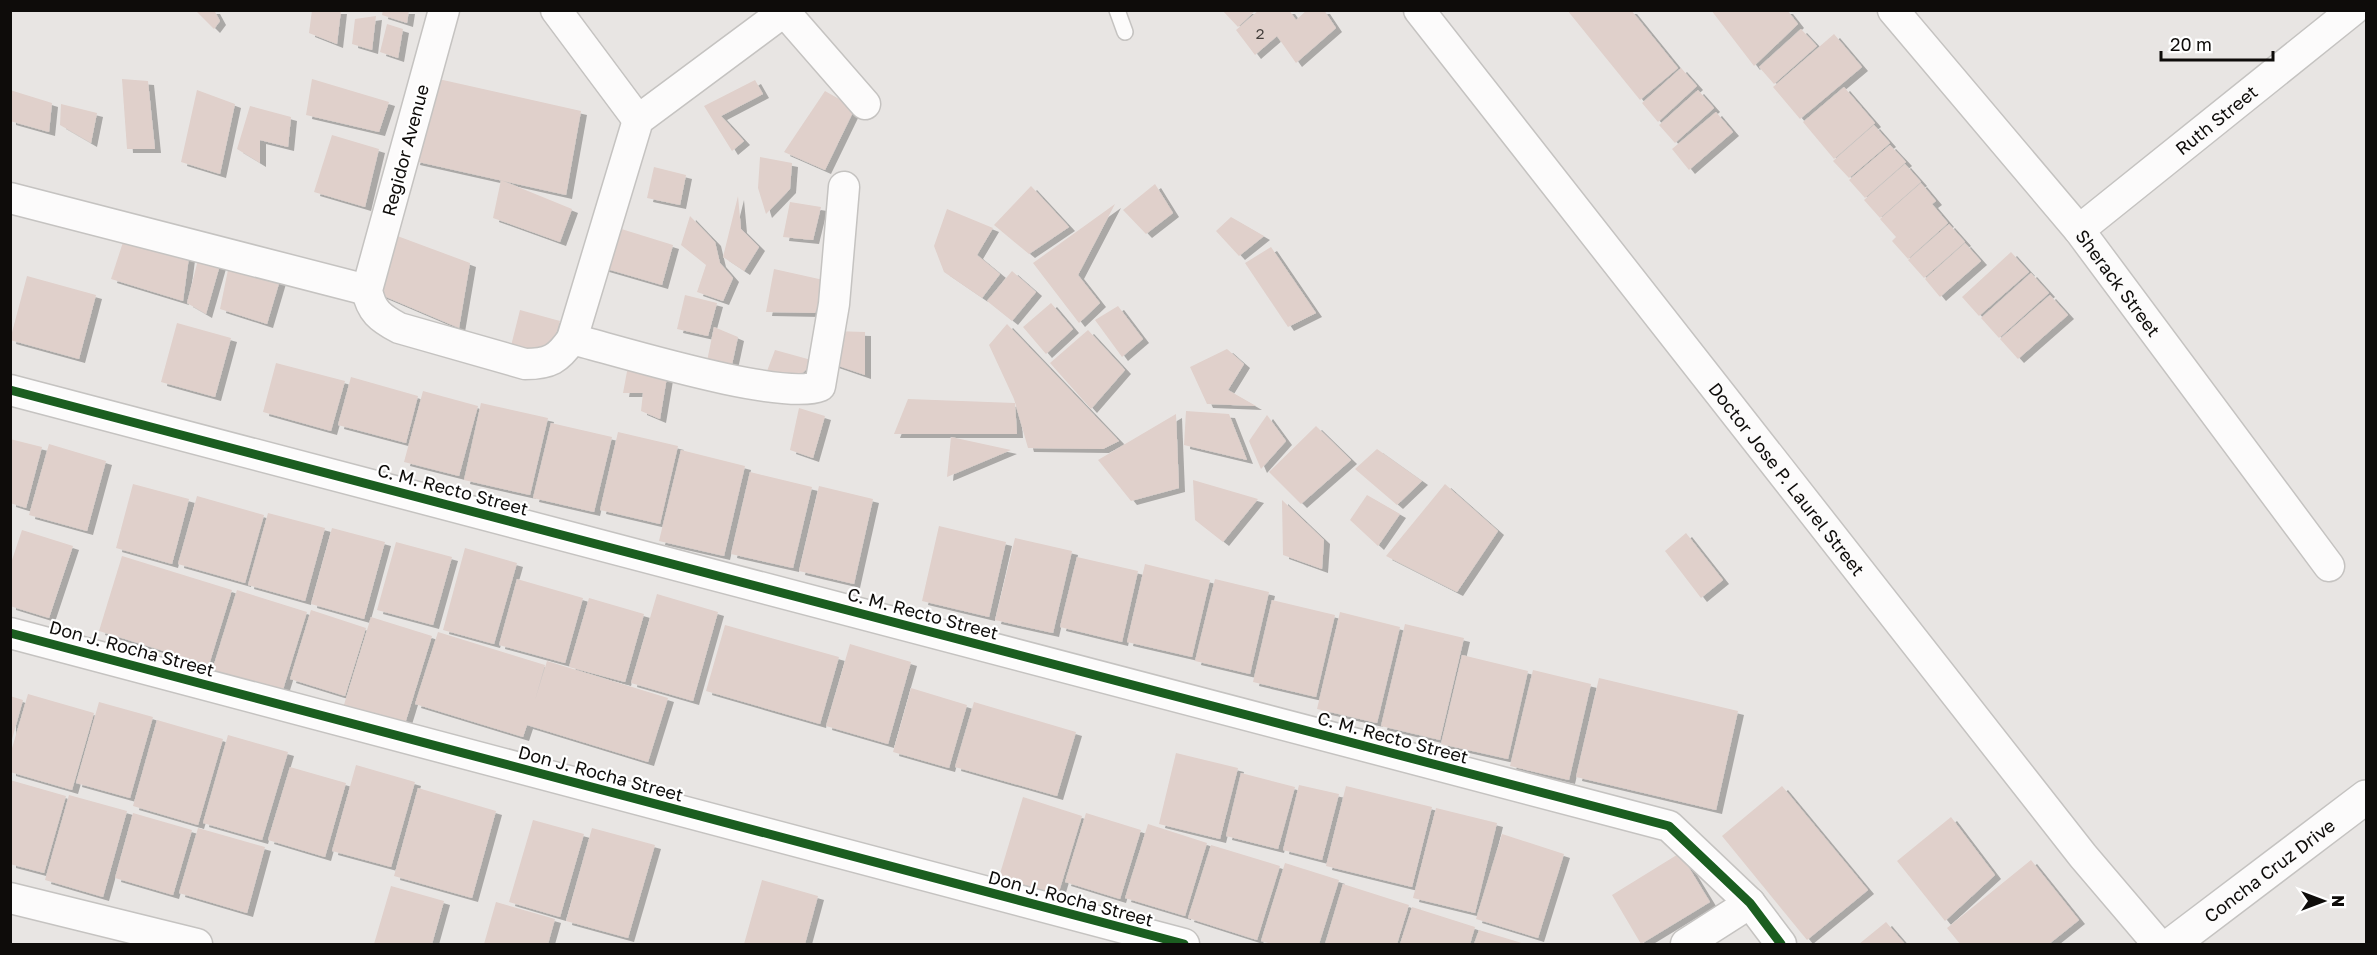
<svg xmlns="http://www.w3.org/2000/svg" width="2377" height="955" viewBox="0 0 2377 955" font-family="'Golos Text',sans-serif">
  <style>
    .building { fill: #e0d0cb; filter: url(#shadow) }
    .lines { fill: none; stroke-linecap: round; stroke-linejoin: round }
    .service-casing { stroke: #c5c3c1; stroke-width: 18 }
    .minor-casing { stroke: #c5c3c1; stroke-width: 33 }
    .tertiary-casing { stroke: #c5c3c1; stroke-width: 36 }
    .service { stroke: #fcfbfb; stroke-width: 15 }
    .minor { stroke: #fcfbfb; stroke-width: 30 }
    .tertiary { stroke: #fcfbfb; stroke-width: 33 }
    .cycleway-casing { stroke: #fff; stroke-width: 13 }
    .cycleway { stroke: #1b5e20; stroke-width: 9 }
    .labels { text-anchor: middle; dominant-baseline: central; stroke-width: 4.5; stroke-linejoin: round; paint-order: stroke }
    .number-label { font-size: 15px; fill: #423d3a }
    .street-label { font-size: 18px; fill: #0e0c0a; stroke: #fff }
  </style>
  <defs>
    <filter id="shadow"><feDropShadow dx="6" dy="4" stdDeviation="0" flood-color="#0004"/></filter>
  </defs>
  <rect width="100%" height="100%" fill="#e8e5e3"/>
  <!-- building -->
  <g class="building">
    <polygon points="195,10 214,10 220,21 214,29"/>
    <polygon points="312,10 341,10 337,44 309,33"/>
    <polygon points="383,10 409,10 407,23 382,15"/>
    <polygon points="1222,10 1256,10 1238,27"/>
    <polygon points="1259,10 1289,10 1296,20 1307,10 1324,10 1336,28 1296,63 1277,36 1255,55 1236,30"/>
    <polygon points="1567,10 1631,10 1678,68 1640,100"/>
    <polygon points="1711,10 1787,10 1798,24 1754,66"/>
    <polygon points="376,16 372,50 352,44 355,19"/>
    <polygon points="387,24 403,29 398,58 380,52"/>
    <polygon points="1801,29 1817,46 1774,84 1759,67"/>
    <polygon points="1834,34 1862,67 1800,119 1773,87"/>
    <polygon points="1681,68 1697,86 1658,122 1642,103"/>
    <polygon points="434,78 581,111 566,195 414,161"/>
    <polygon points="122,79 148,81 155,149 127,149"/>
    <polygon points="312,79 389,102 379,132 306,115"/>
    <polygon points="755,80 763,94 721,116 744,141 732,151 704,106"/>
    <polygon points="1844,87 1875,123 1834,159 1803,122"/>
    <polygon points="10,90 52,103 49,132 10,121"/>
    <polygon points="197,90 235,104 220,174 181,162"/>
    <polygon points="1698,90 1714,108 1675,143 1659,125"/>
    <polygon points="825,91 855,108 825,170 784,152"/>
    <polygon points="61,104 97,113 91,143 60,125"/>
    <polygon points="250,106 291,117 288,147 260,140 260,163 237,149"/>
    <polygon points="1716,112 1733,132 1689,170 1672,149"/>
    <polygon points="1874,125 1890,143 1849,178 1833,161"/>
    <polygon points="332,135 379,149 365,207 314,192"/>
    <polygon points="1890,145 1906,162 1865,198 1849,180"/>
    <polygon points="760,157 792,163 790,189 766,214 758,188"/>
    <polygon points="1905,164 1921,182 1880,218 1864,200"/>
    <polygon points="654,167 686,175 680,205 647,198"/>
    <polygon points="501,180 572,209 560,242 493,218"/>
    <polygon points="1921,183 1936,201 1932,204 1948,223 1908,259 1892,241 1896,237 1880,219"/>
    <polygon points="1155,184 1173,213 1146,234 1123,210"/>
    <polygon points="1031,186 1069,227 1029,254 994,225"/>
    <polygon points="738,196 741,229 759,247 744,271 723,257"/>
    <polygon points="790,202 821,207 813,240 783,237"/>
    <polygon points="1115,204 1078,275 1100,303 1079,323 1033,263"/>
    <polygon points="947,209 993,228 977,255 1000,274 982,298 944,272 934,246"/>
    <polygon points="690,216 715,242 720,263 733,278 723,301 697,292 706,265 681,245"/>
    <polygon points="1231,217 1264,236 1239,256 1216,231"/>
    <polygon points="1949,224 1965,242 1924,278 1908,260"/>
    <polygon points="615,227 673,245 662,285 600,267"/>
    <polygon points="392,234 470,263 459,328 379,294"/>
    <polygon points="124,239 189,257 183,301 111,279"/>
    <polygon points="1965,243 1981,261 1940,297 1925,279"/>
    <polygon points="1271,247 1316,313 1288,327 1245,263"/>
    <polygon points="2011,252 2029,272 1979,316 1962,297"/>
    <polygon points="199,256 220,265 206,314 187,303"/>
    <polygon points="229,265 280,280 267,324 220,309"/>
    <polygon points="774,269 828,281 815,313 766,312"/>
    <polygon points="1012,271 1036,292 1012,321 987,301"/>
    <polygon points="2031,273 2049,293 1999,338 1981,318"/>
    <polygon points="27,276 96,295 79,359 10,340"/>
    <polygon points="685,295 717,303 708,336 677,329"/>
    <polygon points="2050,295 2068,315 2018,359 2000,339"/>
    <polygon points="1051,303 1073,329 1046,354 1023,327"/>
    <polygon points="1118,306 1143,339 1122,357 1095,320"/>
    <polygon points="520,310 560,321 551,351 509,354"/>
    <polygon points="177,323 231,338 215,397 161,382"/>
    <polygon points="1007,324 1119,441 1103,449 1028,448 1014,399 989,345"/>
    <polygon points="714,327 738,337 730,374 706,366"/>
    <polygon points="1088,330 1125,370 1091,409 1050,363"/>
    <polygon points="834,331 865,332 865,375 830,363"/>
    <polygon points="1227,349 1244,364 1228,390 1256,406 1207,404 1190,367"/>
    <polygon points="775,350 815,361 791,384 764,379"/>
    <polygon points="276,363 345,381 331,431 263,412"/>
    <polygon points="628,366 667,377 660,419 641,411 643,393 623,393"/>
    <polygon points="351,377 418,396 406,443 338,425"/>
    <polygon points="423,391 478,406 459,476 404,462"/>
    <polygon points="908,399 1015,403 1017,434 894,434"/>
    <polygon points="481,403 548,418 530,495 464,480"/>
    <polygon points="799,408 825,416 813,458 790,450"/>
    <polygon points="1186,411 1229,414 1247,460 1184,445"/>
    <polygon points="1176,414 1179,488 1131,501 1098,460"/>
    <polygon points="1267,415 1286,441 1261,469 1249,441"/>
    <polygon points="551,423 612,437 594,512 533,498"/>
    <polygon points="1316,426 1351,460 1301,504 1269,472"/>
    <polygon points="618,432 678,446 660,524 600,510"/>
    <polygon points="951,437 1011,450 947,477"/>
    <polygon points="10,439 42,447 26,508 10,503"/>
    <polygon points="49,444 106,461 87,531 29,515"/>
    <polygon points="1377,449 1422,481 1397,505 1355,469"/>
    <polygon points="681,450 745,466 724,556 659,541"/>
    <polygon points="750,472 812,487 793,568 731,554"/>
    <polygon points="1193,480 1258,499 1223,542 1195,520"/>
    <polygon points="133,484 189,499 172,564 116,548"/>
    <polygon points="1445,484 1498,531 1457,592 1386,556"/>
    <polygon points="819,486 873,499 854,584 799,571"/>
    <polygon points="1367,495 1400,514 1378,546 1350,520"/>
    <polygon points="197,496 264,515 245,583 178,564"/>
    <polygon points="1282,500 1324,540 1322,569 1283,555"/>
    <polygon points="268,513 325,528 305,601 248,585"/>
    <polygon points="939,526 1006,542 989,617 922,601"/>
    <polygon points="332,528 385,542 364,619 311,604"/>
    <polygon points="22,530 73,546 49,618 10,606 10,566"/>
    <polygon points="1686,533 1723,580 1701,598 1665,551"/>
    <polygon points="1015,538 1072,551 1053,633 995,620"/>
    <polygon points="396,542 452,557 433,625 377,610"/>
    <polygon points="465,548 517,563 494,644 443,630"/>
    <polygon points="122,556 232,590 209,665 99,631"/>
    <polygon points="1077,557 1138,571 1122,642 1060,627"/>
    <polygon points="1145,564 1210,580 1192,657 1127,642"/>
    <polygon points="517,579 583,598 565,663 499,645"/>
    <polygon points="1215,579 1269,592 1250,674 1195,661"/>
    <polygon points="237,590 307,612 281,696 211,674"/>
    <polygon points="657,594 718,612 693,701 631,683"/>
    <polygon points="589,598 644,614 625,682 569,667"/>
    <polygon points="1272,600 1335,615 1316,697 1253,682"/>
    <polygon points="311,610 366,628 345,696 290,679"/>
    <polygon points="1340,612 1400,627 1377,723 1317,709"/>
    <polygon points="371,617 432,636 404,727 343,708"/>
    <polygon points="1405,624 1464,638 1440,740 1381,726"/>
    <polygon points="725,625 839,657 820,724 706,691"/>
    <polygon points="438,632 545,665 535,700 547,661 668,698 648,762 527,725 523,737 415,704"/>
    <polygon points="850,644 911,662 888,744 826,726"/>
    <polygon points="1462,655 1528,671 1508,759 1441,744"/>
    <polygon points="1533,670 1591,684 1569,780 1510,766"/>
    <polygon points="1599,678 1738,711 1716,810 1576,777"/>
    <polygon points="911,688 967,705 949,768 893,752"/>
    <polygon points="28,694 94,713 72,790 10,772 10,755"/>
    <polygon points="10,696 23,700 11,743 10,743"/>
    <polygon points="99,702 153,717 130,798 76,783"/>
    <polygon points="974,702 1076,732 1057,796 955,767"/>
    <polygon points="157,720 223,739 198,825 133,806"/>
    <polygon points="228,735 288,752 262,840 203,823"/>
    <polygon points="1176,753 1238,768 1220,839 1159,824"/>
    <polygon points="356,765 415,782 391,867 332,851"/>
    <polygon points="290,767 346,783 325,857 268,840"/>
    <polygon points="1241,773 1295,787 1278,849 1226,836"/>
    <polygon points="10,780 66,796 44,873 10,864"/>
    <polygon points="1299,785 1339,794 1322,860 1283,850"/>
    <polygon points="1346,786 1432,807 1412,887 1326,866"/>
    <polygon points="1782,786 1868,890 1807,940 1722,836"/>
    <polygon points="418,788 496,811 472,898 394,876"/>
    <polygon points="69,795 127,811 103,897 45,880"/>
    <polygon points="1023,797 1082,816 1058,895 999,877"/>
    <polygon points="1436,808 1497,823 1475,913 1413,898"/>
    <polygon points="133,813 192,830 173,895 115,878"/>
    <polygon points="1086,813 1141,830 1120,899 1065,882"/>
    <polygon points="1951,817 1995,875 1945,921 1897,861"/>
    <polygon points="533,820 584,834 560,917 509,902"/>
    <polygon points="1148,824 1207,843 1185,916 1125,898"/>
    <polygon points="198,828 265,847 247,913 179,893"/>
    <polygon points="592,828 655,845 628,938 566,921"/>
    <polygon points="1502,834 1564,854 1538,938 1476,919"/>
    <polygon points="1211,845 1280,866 1257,940 1188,918"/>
    <polygon points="1680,853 1710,902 1641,944 1612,895"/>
    <polygon points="2031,860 2079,920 2049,944 1960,944 1947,928"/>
    <polygon points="1285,863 1339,880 1319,944 1272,944 1261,941"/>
    <polygon points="762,880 818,896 805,944 744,944"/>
    <polygon points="1343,884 1409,905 1397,944 1325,944"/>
    <polygon points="391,886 444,901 432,944 374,944"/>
    <polygon points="496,902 555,919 548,944 484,944"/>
    <polygon points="1412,907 1475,927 1470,944 1400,944"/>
    <polygon points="1886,922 1905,944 1859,944"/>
    <polygon points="1479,930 1525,944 1474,944"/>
  </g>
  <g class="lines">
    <defs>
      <polyline id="service" points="1117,10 1125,32"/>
      <g id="minor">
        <path d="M444 10 367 290C371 311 380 318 399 328L525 364C550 364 558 359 572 339L638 120 786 10"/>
        <polyline points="556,10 638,120"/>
        <polyline points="783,10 865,104"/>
        <path id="s1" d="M1419 10 2083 856 2158 944"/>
        <path id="s2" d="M1893 10 2079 230 2329 566"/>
        <polyline points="10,198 367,290"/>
        <path id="s3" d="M2079 230 2353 10"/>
        <path d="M572 339C619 351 783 402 820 386L834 304 844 187"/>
        <polyline points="10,390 1669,826 1750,903 1781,944"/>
        <polyline points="10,633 1184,944"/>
        <polyline points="10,898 197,944"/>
        <polyline points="1686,944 1750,903"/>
      </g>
      <g id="tertiary">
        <path id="s4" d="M2172 944 2366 797"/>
      </g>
    </defs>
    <!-- service casing -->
    <use href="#service" class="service-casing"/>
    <!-- minor casing -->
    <use href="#minor" class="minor-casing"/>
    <!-- tertiary casing -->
    <use href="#tertiary" class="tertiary-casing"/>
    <!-- service -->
    <use href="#service" class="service"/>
    <!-- minor -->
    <use href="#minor" class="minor"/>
    <!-- tertiary -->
    <use href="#tertiary" class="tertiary"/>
    <defs>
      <g id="cycleway">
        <polyline points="10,390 1669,826 1750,903 1781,944"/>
        <polyline points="10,633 1184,944"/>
      </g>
    </defs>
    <!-- cycleway casing -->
    <use href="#cycleway" class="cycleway-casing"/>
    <!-- cycleway -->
    <use href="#cycleway" class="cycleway"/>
  </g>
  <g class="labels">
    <!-- number labels -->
    <g class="number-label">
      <text x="1260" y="33">2</text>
    </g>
    <!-- street labels -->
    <g class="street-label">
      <text stroke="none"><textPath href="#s3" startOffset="176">Ruth Street</textPath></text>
      <text transform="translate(405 150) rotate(-75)">Regidor Avenue</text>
      <text stroke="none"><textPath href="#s2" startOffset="354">Sherack Street</textPath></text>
      <text stroke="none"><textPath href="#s1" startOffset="596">Doctor Jose P. Laurel Street</textPath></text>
      <text transform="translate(453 489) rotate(15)">C. M. Recto Street</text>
      <text transform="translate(923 613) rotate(15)">C. M. Recto Street</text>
      <text transform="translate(132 648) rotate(15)">Don J. Rocha Street</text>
      <text transform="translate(1393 737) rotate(15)">C. M. Recto Street</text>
      <text transform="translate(601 773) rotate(15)">Don J. Rocha Street</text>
      <text stroke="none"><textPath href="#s4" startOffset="122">Concha Cruz Drive</textPath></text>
      <text transform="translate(1071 898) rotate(15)">Don J. Rocha Street</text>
    </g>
  </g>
  <!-- border -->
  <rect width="2377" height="955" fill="none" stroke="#0e0c0a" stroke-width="24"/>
  <!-- north arrow -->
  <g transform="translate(2323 901) rotate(90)" stroke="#ffffff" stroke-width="4.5" paint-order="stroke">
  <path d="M0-4.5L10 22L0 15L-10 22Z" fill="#0e0c0a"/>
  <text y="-9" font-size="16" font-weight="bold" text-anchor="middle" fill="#0e0c0a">N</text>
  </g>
  <!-- scale -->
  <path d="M2161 51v9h112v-9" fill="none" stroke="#0e0c0a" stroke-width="3"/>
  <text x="2170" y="51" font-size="18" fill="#0e0c0a" stroke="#ffffff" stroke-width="4.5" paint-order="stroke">20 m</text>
</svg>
